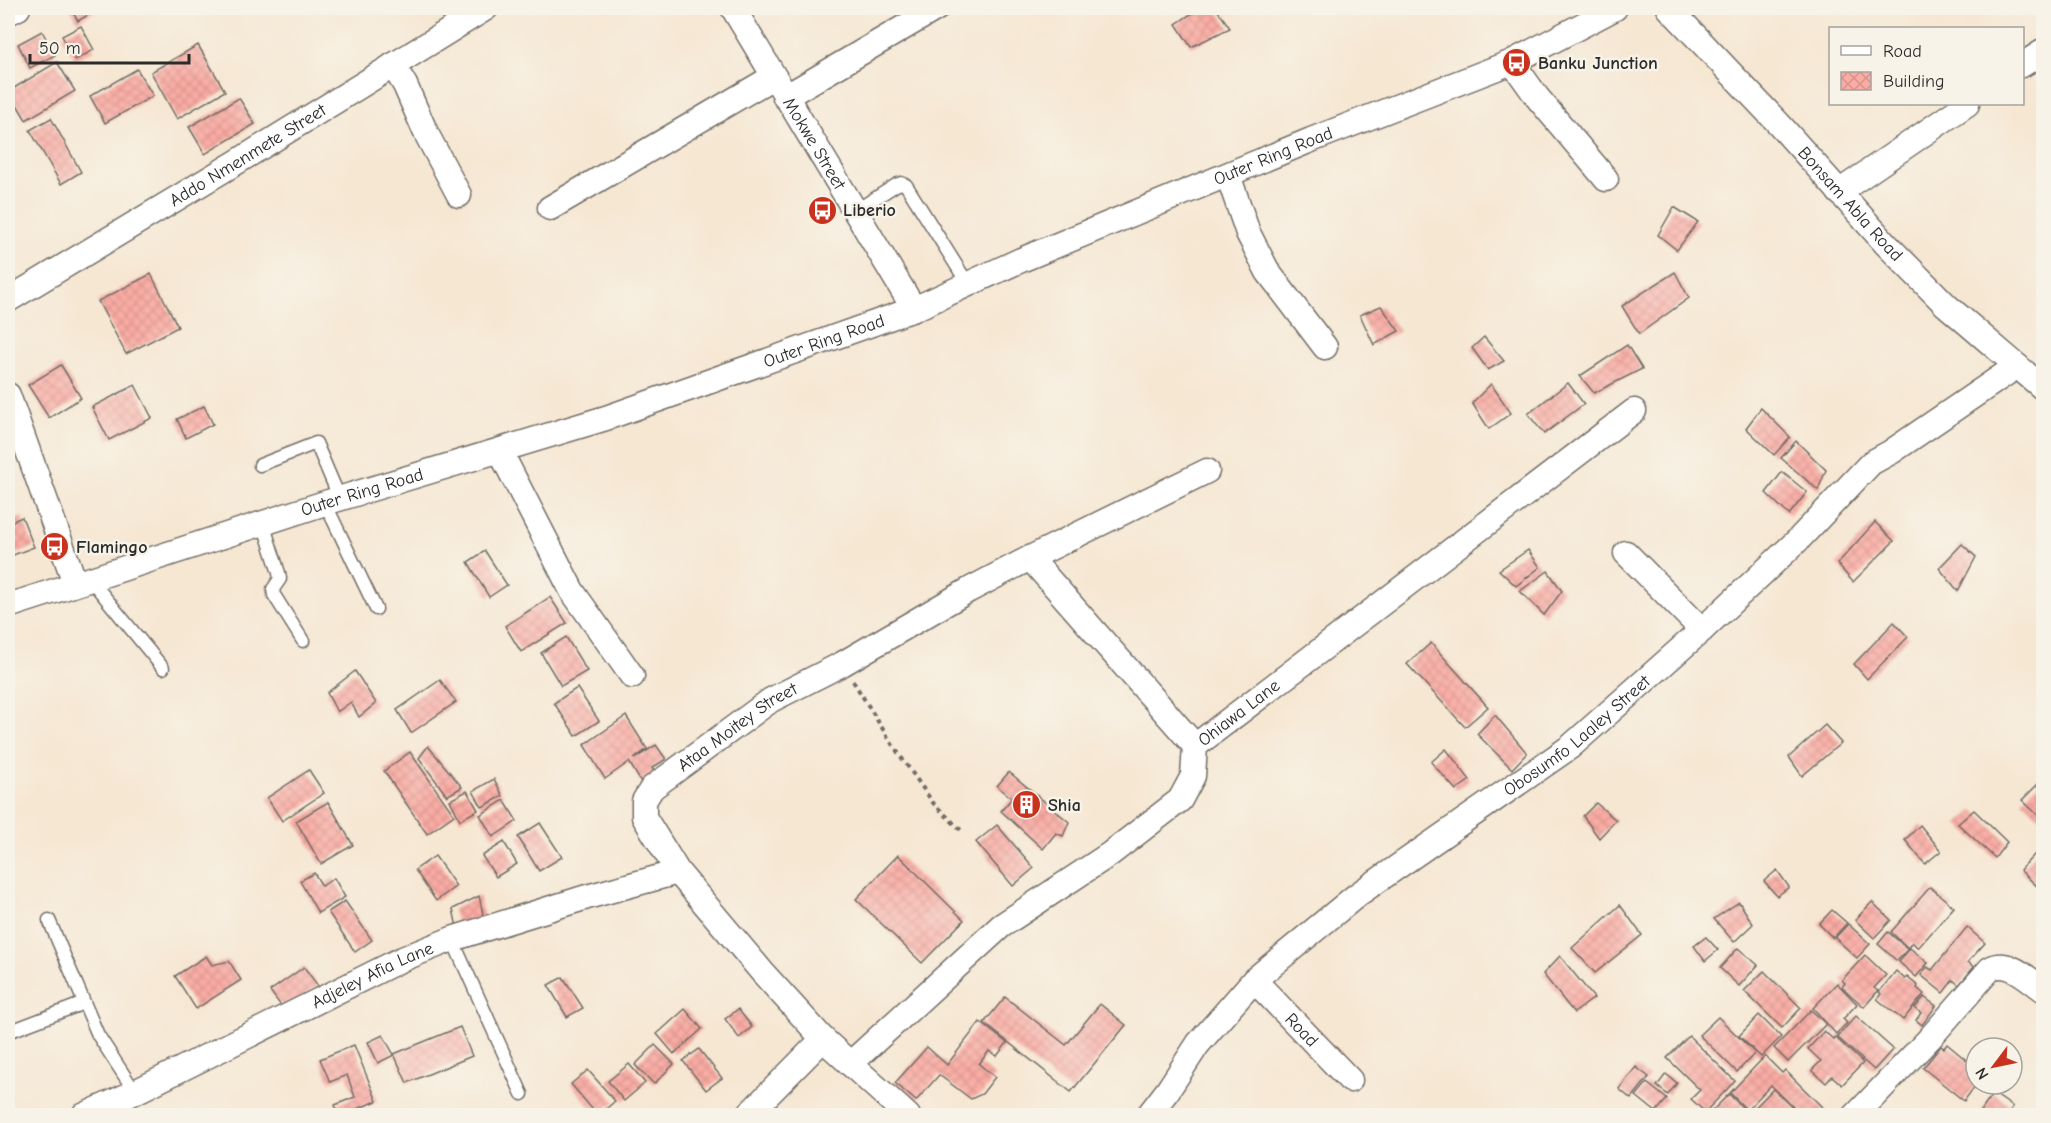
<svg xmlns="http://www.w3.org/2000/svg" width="2051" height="1123" viewBox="0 0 2051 1123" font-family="'Comic Neue',sans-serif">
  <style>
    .building { fill: url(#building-cross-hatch) }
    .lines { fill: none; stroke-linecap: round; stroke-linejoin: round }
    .lane-casing { stroke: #726d66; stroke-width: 15 }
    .street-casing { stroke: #726d66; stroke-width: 27 }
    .path { stroke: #726d66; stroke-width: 4; stroke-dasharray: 4.5 4.5; stroke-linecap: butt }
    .lane { stroke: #fff; stroke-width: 12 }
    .street { stroke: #fff; stroke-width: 24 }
    .labels { text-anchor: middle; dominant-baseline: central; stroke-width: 5; stroke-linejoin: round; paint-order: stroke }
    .poi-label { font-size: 18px; font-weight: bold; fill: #2b2b2b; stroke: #f7f3e8; text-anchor: start }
    .street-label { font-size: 18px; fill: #2b2b2b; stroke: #f7f3e8 }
  </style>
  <defs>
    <pattern id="building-cross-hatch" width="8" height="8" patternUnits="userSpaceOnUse" patternTransform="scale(1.5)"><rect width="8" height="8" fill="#faaca4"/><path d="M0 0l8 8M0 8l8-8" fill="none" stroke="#d6948d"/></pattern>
  </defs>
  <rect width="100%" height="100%" fill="#f7f3e8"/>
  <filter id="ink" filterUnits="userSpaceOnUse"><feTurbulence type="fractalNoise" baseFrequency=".0167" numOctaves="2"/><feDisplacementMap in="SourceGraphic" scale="12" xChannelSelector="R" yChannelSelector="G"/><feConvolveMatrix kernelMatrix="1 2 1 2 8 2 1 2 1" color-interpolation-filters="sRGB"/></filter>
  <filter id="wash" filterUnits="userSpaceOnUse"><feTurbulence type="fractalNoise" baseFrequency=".008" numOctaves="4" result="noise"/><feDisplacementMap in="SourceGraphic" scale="24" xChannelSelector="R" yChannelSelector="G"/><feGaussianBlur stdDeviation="1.35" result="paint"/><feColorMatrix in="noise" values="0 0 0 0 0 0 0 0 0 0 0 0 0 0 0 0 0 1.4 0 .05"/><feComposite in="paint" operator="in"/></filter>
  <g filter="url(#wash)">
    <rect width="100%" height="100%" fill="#f6e7d3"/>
    <g id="blocks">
      <!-- building -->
      <g class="building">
        <polygon points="70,8 100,8 78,21"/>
        <polygon points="1200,8 1216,8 1230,28 1191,47 1176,24"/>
        <polygon points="81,26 94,50 75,60 62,36"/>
        <polygon points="42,31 55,55 30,68 18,44"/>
        <polygon points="198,45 225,91 177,119 151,72"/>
        <polygon points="57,62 75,91 26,120 9,91"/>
        <polygon points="137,69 153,96 105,123 90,96"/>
        <polygon points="239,98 255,124 205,154 189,127"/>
        <polygon points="51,118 81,172 61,184 30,130"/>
        <polygon points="1674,207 1698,222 1677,250 1658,235"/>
        <polygon points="1675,272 1689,298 1639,334 1622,306"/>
        <polygon points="151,274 178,327 126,354 98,301"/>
        <polygon points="1381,306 1399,331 1374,345 1360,315"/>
        <polygon points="1484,337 1504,361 1488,370 1472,348"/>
        <polygon points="1627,345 1642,369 1594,393 1580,376"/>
        <polygon points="61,365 81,398 49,418 28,385"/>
        <polygon points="1568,383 1584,404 1544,434 1528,414"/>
        <polygon points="1491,384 1511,413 1489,429 1472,403"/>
        <polygon points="135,385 152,418 109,440 92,407"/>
        <polygon points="204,406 213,424 186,438 177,419"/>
        <polygon points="1761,408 1790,437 1774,455 1746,428"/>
        <polygon points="1796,441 1826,470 1818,490 1781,458"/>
        <polygon points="1782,472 1807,492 1789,515 1766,493"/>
        <polygon points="22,517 34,547 8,557 8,523"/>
        <polygon points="1875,522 1894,541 1853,582 1837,564"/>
        <polygon points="1962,544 1976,557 1958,591 1939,568"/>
        <polygon points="1528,550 1540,567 1516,586 1499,570"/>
        <polygon points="485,551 507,585 489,597 468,562"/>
        <polygon points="1548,571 1562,591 1544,615 1520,591"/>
        <polygon points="550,597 567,623 521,652 505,626"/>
        <polygon points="1894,622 1908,637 1867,679 1854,664"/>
        <polygon points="566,637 587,671 561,686 541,653"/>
        <polygon points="1431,643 1488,707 1465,727 1407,664"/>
        <polygon points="355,671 376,703 359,717 351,702 337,712 327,693"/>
        <polygon points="440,680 456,702 411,733 397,710"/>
        <polygon points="577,688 599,721 576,736 554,703"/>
        <polygon points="1495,715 1527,753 1512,769 1477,734"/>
        <polygon points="626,716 647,749 634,759 656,745 666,759 652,768 658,777 644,787 629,762 605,779 584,745"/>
        <polygon points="1825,725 1841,743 1802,776 1789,757"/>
        <polygon points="428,746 462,787 447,796 419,758"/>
        <polygon points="1446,749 1470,780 1456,790 1431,762"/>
        <polygon points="410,752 454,815 427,834 384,771"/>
        <polygon points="309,770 324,793 282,821 267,798"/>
        <polygon points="1009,772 1069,822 1063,836 1056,833 1043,849 1001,811 1012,798 997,786"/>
        <polygon points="2044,778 2044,821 2022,800"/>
        <polygon points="494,779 503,796 482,807 473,791"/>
        <polygon points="467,791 478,810 460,820 450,800"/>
        <polygon points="504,800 517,821 493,837 480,815"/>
        <polygon points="328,802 353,845 321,864 296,821"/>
        <polygon points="1596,803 1616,820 1599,838 1583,816"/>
        <polygon points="1974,810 2007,842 1995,858 1958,824"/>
        <polygon points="540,823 562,857 539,871 518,837"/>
        <polygon points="997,825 1034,868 1013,886 976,842"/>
        <polygon points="1920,825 1941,851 1925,864 1905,840"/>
        <polygon points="504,842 517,864 496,877 482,856"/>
        <polygon points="2035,854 2044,861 2044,893 2020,870"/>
        <polygon points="898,855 964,920 922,963 856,899"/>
        <polygon points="435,856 456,886 436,901 415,870"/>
        <polygon points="1777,870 1789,887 1777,896 1764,881"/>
        <polygon points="314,873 322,886 334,878 345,897 318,913 300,881"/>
        <polygon points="1930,887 1954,907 1918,948 1912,942 1908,948 1891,932"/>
        <polygon points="479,896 485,923 458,932 453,909"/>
        <polygon points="345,901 372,940 355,952 328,912"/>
        <polygon points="1739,902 1753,924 1734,942 1714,919"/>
        <polygon points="1872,902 1891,920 1874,938 1855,920"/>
        <polygon points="1620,905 1642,935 1595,973 1572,948"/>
        <polygon points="1832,910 1847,923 1833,938 1819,924"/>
        <polygon points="1848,924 1870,944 1857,958 1835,938"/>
        <polygon points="1967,927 1985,943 1968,962 1974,967 1959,985 1953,980 1943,993 1921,975 1927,967 1932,970"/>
        <polygon points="1888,932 1908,949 1897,961 1878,944"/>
        <polygon points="1706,937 1718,950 1705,961 1694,946"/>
        <polygon points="1738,948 1758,965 1739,986 1720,968"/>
        <polygon points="1910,948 1928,963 1916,977 1899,962"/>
        <polygon points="1865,955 1886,975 1874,988 1878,991 1864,1007 1842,987 1845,983 1842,980"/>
        <polygon points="206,956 212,965 229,961 241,980 196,1009 175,976"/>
        <polygon points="1560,956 1594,998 1574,1013 1543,974"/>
        <polygon points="304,967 318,986 284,1010 270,991"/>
        <polygon points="1764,971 1801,1008 1782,1028 1744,991"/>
        <polygon points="1896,971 1905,979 1907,977 1918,986 1917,988 1924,994 1903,1020 1877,999 1881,994 1879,992"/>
        <polygon points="563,977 583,1008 567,1017 548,985"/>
        <polygon points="1837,983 1857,1004 1843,1019 1847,1023 1836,1034 1813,1008"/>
        <polygon points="1005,997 1066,1045 1100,1004 1126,1025 1071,1092 984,1023"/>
        <polygon points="1924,997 1936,1006 1922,1025 1916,1020 1921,1013 1915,1008"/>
        <polygon points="685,1009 702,1029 674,1054 657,1034"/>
        <polygon points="738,1009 752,1027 739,1038 725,1019"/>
        <polygon points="1811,1010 1826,1024 1788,1062 1774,1048"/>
        <polygon points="1759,1015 1781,1037 1761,1057 1739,1036"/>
        <polygon points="1856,1016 1893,1049 1874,1070 1837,1037"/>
        <polygon points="1718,1017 1755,1053 1737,1072 1699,1035"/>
        <polygon points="980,1022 1007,1043 997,1056 989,1051 979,1064 995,1077 982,1094 971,1099 939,1075 916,1101 895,1083 927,1047 947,1065"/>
        <polygon points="460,1027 472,1056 407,1083 394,1054"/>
        <polygon points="1824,1031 1833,1039 1835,1037 1863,1063 1842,1085 1832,1076 1826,1083 1812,1070 1821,1061 1808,1049"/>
        <polygon points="383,1035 394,1055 378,1063 368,1042"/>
        <polygon points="1689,1036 1735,1081 1705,1112 1691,1099 1700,1090 1667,1058"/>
        <polygon points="1947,1044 1976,1068 1976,1085 1964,1101 1923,1068 1941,1046 1944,1048"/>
        <polygon points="354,1045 377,1101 339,1116 335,1105 355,1097 347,1075 330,1082 320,1059"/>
        <polygon points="655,1045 674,1064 654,1084 635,1065"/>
        <polygon points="699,1049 722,1078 706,1090 683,1061"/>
        <polygon points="1765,1056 1782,1073 1785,1070 1831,1116 1802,1116 1771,1085 1747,1110 1730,1093"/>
        <polygon points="629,1064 645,1083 624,1101 608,1081"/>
        <polygon points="1636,1067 1649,1077 1631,1099 1619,1089"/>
        <polygon points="588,1070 615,1101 598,1116 571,1084"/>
        <polygon points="1666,1074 1677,1083 1668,1095 1657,1086"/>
        <polygon points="1647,1083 1667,1099 1656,1112 1636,1096"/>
        <polygon points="1773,1089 1799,1114 1747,1116"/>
        <polygon points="1993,1093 2013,1107 2007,1116 1978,1116"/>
        <polygon points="1729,1094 1748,1113 1746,1116 1707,1116"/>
      </g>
    </g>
  </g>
  <g filter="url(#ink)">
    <use href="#blocks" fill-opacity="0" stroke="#726d66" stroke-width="1.5"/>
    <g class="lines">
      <defs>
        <g id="lane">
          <polyline points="855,211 896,185 901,183 906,185 968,284"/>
          <polyline points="260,465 316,443 340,499"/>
          <polyline points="325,503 376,609"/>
          <polyline points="263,523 279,573 280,579 273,589 274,595 303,641"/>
          <polyline points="90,579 163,668"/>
          <polyline points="49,920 98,1035 135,1092"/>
          <polyline points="452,939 522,1094"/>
          <polyline points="8,1032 84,1003"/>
        </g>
        <g id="street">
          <path id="s1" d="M733 8 914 309"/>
          <path id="s2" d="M1669 8 1780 125 1885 243 1946 305 2044 389"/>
          <polyline points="8,13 18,8"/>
          <polyline points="1512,62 1537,97 1606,179"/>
          <polyline points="393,65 405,85 426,133 459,195"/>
          <polyline points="2022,65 2044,51"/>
          <polyline points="785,97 937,8"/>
          <polyline points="1228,175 1248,233 1268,272 1325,347"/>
          <polyline points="1839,192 1967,104"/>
          <polyline points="550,208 773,77"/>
          <path id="s3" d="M8 300 237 162 486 8"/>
          <polyline points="8,395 75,583"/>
          <polyline points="500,451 572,591 632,676"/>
          <polyline points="1626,553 1702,630"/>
          <polyline points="1030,558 1195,746"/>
          <path id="s4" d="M8 606 325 503 606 418 914 309 1021 260 1311 140 1512 62 1615 8"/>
          <path id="s5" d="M1254 980 1350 1080"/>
          <path id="s6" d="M850 1064 1001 926 1110 854 1180 800 1193 776 1195 746 1634 411"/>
          <path id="s7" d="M83 1116 135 1092 400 960 452 939 587 897 678 872"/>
          <polyline points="747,1116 823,1039"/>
          <path id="s8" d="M908 1116 823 1039 763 973 678 872 644 817V801L652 788 771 700 842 664 969 590 1030 558 1207 471"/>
          <path id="s9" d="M1148 1116 1168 1090 1198 1044 1254 980 1357 895 1570 747 1702 630 1798 540 1871 463 1891 452 2017 366"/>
          <path d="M1855 1116 1929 1039 1990 969C2008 958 2028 979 2044 990"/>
        </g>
      </defs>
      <!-- lane casing -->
      <use href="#lane" class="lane-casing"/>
      <!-- street casing -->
      <use href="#street" class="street-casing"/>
      <!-- path -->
      <polyline class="path" points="853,681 892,744 934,804 963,832"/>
      <!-- lane -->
      <use href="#lane" class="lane"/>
      <!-- street -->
      <use href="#street" class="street"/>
    </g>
  </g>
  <!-- icons -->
  <defs>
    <symbol id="bus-disc" viewBox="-11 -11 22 22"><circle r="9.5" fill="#c8321e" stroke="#f7f3e8"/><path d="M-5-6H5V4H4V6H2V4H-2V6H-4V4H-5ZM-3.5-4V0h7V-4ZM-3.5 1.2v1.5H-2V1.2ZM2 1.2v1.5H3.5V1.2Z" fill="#fff"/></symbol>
    <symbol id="building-disc" viewBox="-11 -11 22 22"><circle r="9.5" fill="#c8321e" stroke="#f7f3e8"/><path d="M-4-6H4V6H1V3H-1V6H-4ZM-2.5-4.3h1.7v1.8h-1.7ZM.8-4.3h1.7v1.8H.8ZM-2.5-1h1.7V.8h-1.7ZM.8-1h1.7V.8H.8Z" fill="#fff"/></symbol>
  </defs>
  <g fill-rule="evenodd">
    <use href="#bus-disc" x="1500" y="46" width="33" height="33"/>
    <use href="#bus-disc" x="806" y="194" width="33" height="33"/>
    <use href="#bus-disc" x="38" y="530" width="33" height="33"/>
    <use href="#building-disc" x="1010" y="788" width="33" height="33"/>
  </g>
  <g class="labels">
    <!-- poi labels -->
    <g class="poi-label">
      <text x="1538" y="63">Banku Junction</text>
      <text x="843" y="210">Liberio</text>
      <text x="76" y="547">Flamingo</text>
      <text x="1048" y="805">Shia</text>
    </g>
    <!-- street labels -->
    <g class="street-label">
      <text stroke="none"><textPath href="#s1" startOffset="158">Mokwe Street</textPath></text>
      <text stroke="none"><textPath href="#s3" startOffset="280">Addo Nmenmete Street</textPath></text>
      <text stroke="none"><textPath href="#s4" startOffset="1344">Outer Ring Road</textPath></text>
      <text stroke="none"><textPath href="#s2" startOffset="267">Bonsam Abla Road</textPath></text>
      <text stroke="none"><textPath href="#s4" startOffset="858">Outer Ring Road</textPath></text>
      <text stroke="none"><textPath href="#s4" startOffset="372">Outer Ring Road</textPath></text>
      <text stroke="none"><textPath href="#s6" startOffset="536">Ohiawa Lane</textPath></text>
      <text stroke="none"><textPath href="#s8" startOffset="537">Ataa Moitey Street</textPath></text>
      <text stroke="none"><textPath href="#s9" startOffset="578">Obosumfo Laaley Street</textPath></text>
      <text stroke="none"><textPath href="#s7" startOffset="322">Adjeley Afia Lane</textPath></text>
      <text stroke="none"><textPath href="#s5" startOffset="69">Road</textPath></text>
    </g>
  </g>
  <!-- margin -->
  <rect width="2051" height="1123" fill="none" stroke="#f7f3e8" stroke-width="30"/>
  <!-- legend -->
  <rect x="1829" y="27" width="195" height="78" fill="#f7f3e8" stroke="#a5a39c" stroke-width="1.5"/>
  <rect x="1841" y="46" width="30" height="9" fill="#ffffff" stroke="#a5a39c" stroke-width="1.5"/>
  <text x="1883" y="57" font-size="18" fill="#2b2b2b">Road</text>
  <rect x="1841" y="72" width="30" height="18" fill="url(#building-cross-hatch)" stroke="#a5a39c" stroke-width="1.5"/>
  <text x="1883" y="87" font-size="18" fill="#2b2b2b">Building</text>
  <!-- north arrow -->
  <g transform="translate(1994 1066) rotate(238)"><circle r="28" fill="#f7f3e8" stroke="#a5a39c" stroke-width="1.5"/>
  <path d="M0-4.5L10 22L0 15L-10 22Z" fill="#c8321e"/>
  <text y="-9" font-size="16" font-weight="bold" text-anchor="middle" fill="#2b2b2b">N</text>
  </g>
  <!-- scale -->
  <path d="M30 54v9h159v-9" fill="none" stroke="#2b2b2b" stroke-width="3"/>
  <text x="39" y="54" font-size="18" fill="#2b2b2b" stroke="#f7f3e8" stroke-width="4.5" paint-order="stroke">50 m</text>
</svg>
